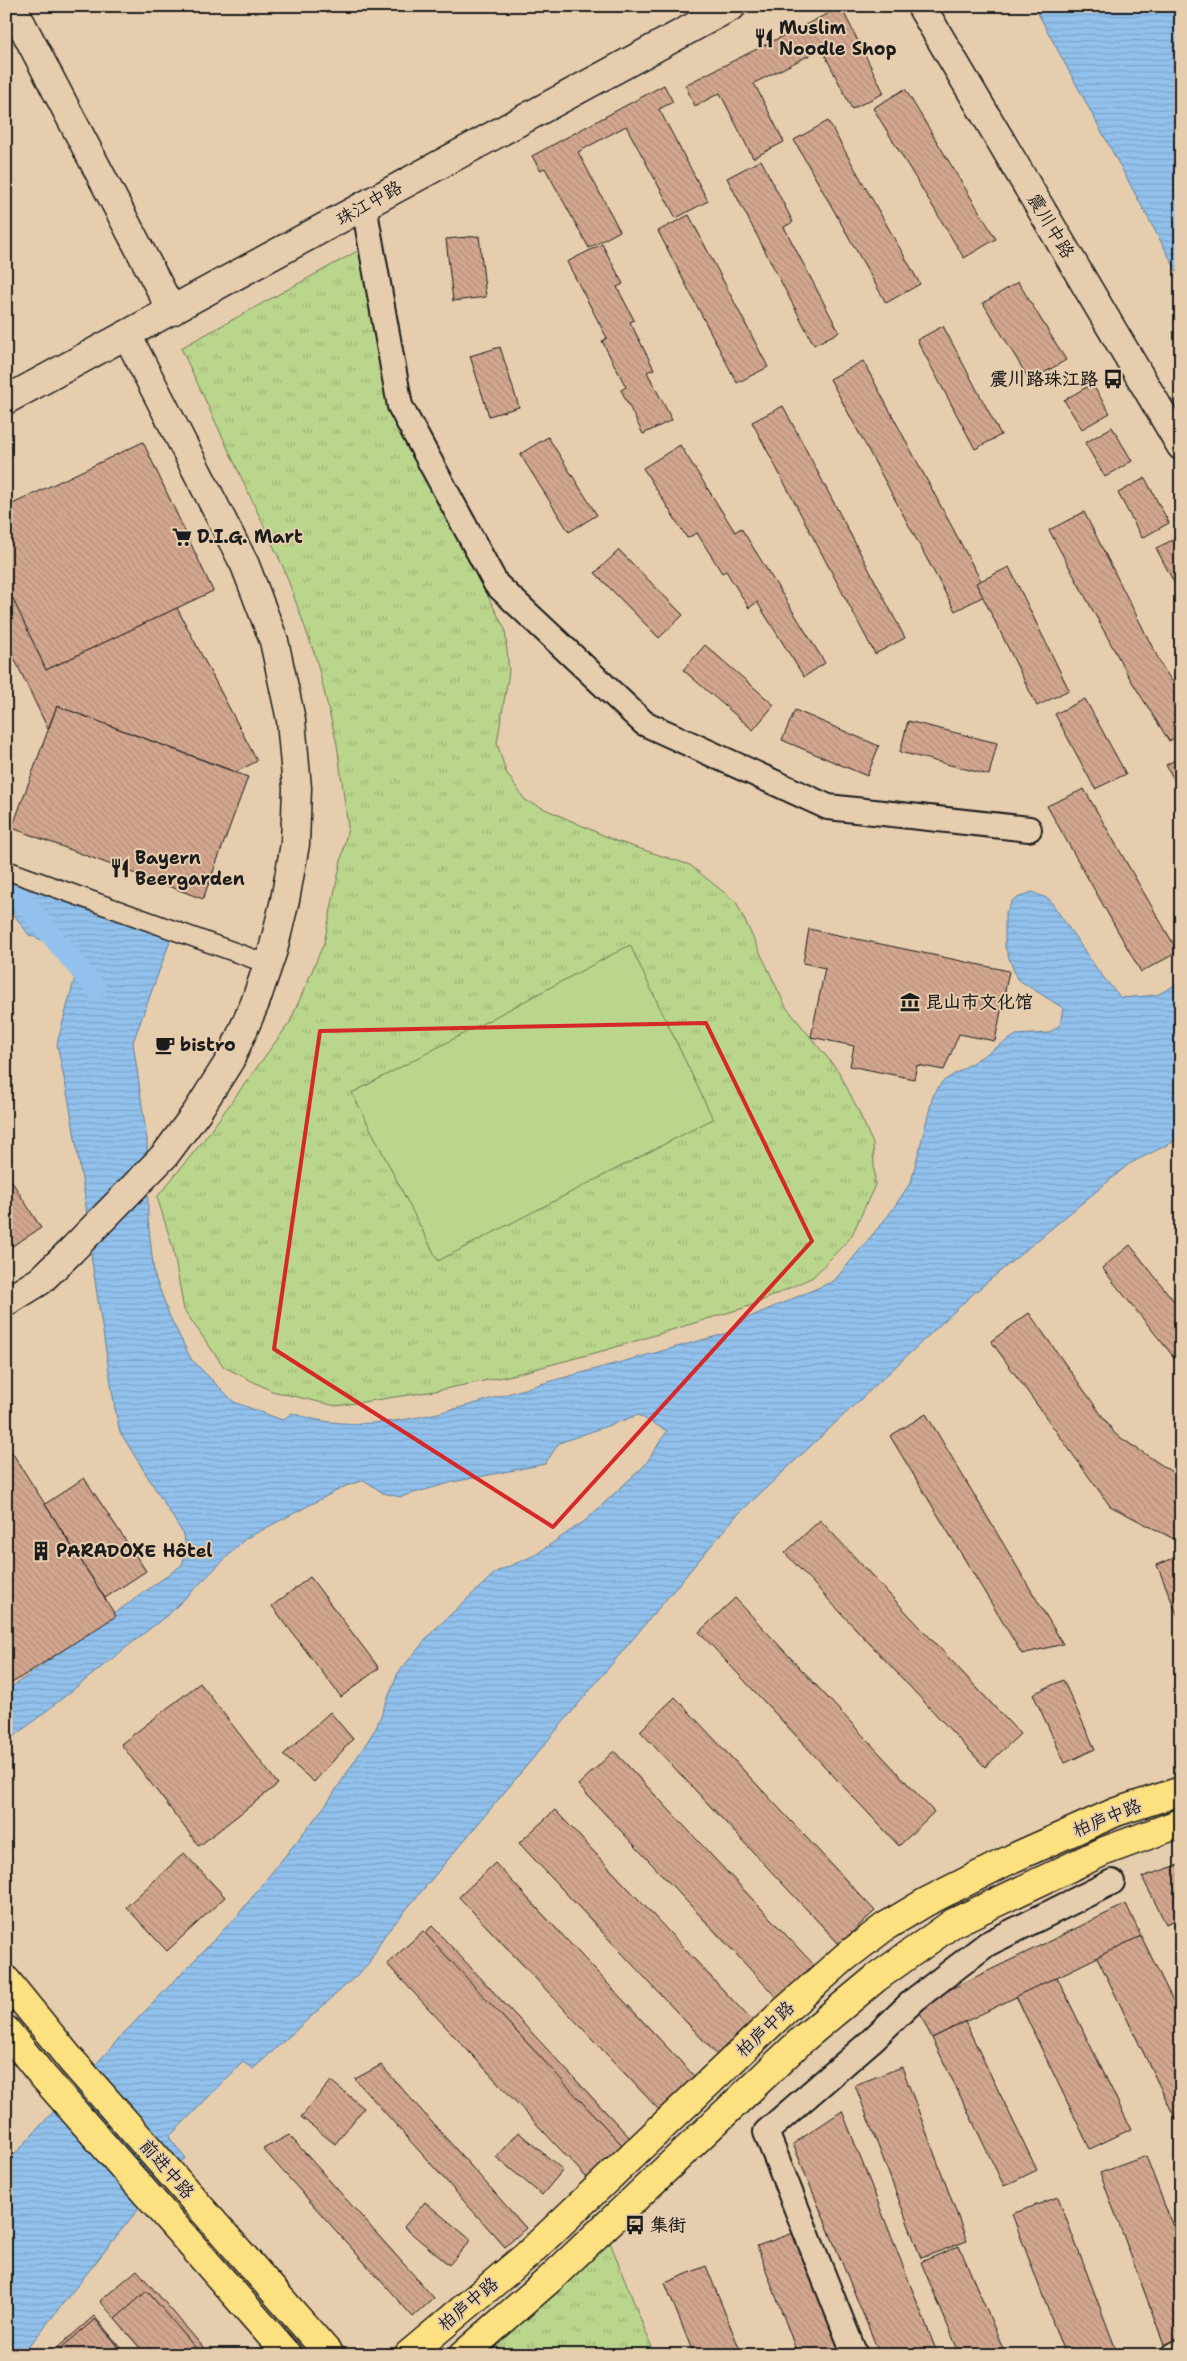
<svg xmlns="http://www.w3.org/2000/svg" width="1187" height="2361" viewBox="0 0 1187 2361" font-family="'Shantell Sans','LXGW WenKai TC',sans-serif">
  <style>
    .park { fill: url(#park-tufts); stroke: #6b7854 }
    .garden { fill: #bad58c; stroke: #6b7854 }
    .water { fill: url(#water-rules); stroke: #627f99 }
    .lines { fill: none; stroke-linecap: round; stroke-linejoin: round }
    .canal { stroke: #91c1ec; stroke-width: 21 }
    .building { fill: url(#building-back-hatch); stroke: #1c1c1c }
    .pedestrian-casing { stroke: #1c1c1c; stroke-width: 21 }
    .minor-casing { stroke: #1c1c1c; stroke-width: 28 }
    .tertiary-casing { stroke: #1c1c1c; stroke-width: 31 }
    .primary-casing { stroke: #1c1c1c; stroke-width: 31 }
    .pedestrian { stroke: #e6cdae; stroke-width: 18 }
    .minor { stroke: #e6cdae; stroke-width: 24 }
    .tertiary { stroke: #e6cdae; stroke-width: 28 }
    .primary { stroke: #fde080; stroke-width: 28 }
    .marked { fill: none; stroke: #d62828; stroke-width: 4; stroke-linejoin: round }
    .labels { text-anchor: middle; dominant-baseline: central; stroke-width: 4; stroke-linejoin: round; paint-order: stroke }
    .poi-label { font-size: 18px; font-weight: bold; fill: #1c1c1c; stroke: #e6cdae; text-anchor: start }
    .street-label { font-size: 18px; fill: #1c1c1c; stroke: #e6cdae }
  </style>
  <defs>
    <pattern id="park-tufts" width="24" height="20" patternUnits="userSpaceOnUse" patternTransform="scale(1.25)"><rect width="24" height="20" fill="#bad58c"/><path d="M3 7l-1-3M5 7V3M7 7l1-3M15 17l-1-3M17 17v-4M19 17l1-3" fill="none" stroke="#9fb678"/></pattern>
    <pattern id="water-rules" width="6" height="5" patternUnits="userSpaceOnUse" patternTransform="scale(1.25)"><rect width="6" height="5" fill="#91c1ec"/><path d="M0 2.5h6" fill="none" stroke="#7ca5ca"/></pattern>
    <pattern id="building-back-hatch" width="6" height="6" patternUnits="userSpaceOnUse" patternTransform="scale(1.25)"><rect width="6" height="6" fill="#d3a78f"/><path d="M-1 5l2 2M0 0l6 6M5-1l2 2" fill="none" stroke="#b58f7b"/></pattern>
  </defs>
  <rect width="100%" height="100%" fill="#e6cdae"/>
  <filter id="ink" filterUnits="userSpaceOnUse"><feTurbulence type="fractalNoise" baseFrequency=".02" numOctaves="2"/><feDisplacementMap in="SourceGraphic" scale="10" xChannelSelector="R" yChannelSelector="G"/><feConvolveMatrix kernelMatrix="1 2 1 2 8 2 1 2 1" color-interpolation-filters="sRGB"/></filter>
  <g filter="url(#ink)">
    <!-- park -->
    <g class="park">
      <polygon points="363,248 393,416 505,629 509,672 497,743 506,772 525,800 616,841 690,865 736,902 786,1007 839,1072 858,1110 873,1144 875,1185 851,1237 813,1277 753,1305 606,1350 512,1375 435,1391 336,1406 272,1391 224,1367 184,1310 173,1248 157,1197 203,1141 290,1022 324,943 348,827 337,744 316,658 284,569 181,348"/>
      <polygon points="609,2240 655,2355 484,2355"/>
    </g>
    <!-- garden -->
    <polygon class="garden" points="630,945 713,1119 438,1261 352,1093"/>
    <!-- water -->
    <g class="water">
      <polygon points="1034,6 1181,6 1181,279"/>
      <path d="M6 874 172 936 133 1042 147 1140 148 1219 154 1274 170 1317 191 1359 234 1402 282 1420 292 1413C372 1442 470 1404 548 1382 608 1366 668 1349 728 1333L745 1319 834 1281 888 1216 911 1182 933 1096 942 1082 1016 1035 1049 1033 1060 1025 1063 1008 1017 979 1005 947V914L1013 900 1032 892 1049 899 1099 972 1121 998 1157 995 1181 982V1138L1129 1164 974 1293 735 1517 384 1936 367 1966 253 2069 243 2062 169 2137 185 2158 131 2218 22 2355H6V2164L124 2033 237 1916 328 1802 376 1728 398 1673 433 1631 496 1572 535 1555 586 1520 645 1465 667 1431 638 1415 559 1443 545 1464 453 1482 400 1497 383 1493 364 1480 346 1486 245 1539 171 1612 6 1743V1691L182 1565 187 1548 182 1532 120 1432 115 1409 92 1262 85 1197 69 1102 57 1044 81 955 29 935 6 904Z"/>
    </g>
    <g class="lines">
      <!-- canal -->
      <polyline class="canal" points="6,881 96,989"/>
    </g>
    <!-- building -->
    <g class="building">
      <polygon points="841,7 884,93 852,109 822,49 754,83 784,142 753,158 720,93 695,106 685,85"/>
      <polygon points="664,85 673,102 659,109 708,201 676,218 626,126 578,152 620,231 589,248 545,168 540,170 532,156"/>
      <polygon points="905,89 996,239 964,258 873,108"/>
      <polygon points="828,121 920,284 886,303 794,140"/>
      <polygon points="761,160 793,222 784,227 839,332 814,345 727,178"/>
      <polygon points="689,215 768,367 737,383 658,231"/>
      <polygon points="479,236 486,297 453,301 446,239"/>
      <polygon points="602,244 623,284 617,287 634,320 630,322 654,369 647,372 672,420 643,434 621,390 626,387 602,341 607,338 567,262"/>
      <polygon points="1018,282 1066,360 1030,381 983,303"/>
      <polygon points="943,326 1001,435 975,449 917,340"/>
      <polygon points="500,347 519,407 489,416 470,356"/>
      <polygon points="863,361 988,594 955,611 830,379"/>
      <polygon points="1092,384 1110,413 1082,429 1064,400"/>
      <polygon points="783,406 905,638 875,654 752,422"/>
      <polygon points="1112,427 1132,461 1105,477 1085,443"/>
      <polygon points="548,437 597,515 569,532 520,454"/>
      <polygon points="143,442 213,591 46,670 6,586 6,507"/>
      <polygon points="680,445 735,532 741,528 825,663 804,677 757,602 749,608 726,571 722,573 697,533 687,538 643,468"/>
      <polygon points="1145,478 1169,523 1142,538 1118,493"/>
      <polygon points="1084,512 1163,668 1181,694 1181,735 1169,741 1129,677 1049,530"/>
      <polygon points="1177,538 1181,546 1181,583 1176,586 1156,548"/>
      <polygon points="619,550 683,615 659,638 595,573"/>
      <polygon points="1009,567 1069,690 1037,706 976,583"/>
      <polygon points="7,586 46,670 177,608 257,761 236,772 57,706 48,729 6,641"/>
      <polygon points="705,645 774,705 753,730 683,670"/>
      <polygon points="1085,699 1126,774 1095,789 1055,714"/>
      <polygon points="57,706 248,777 203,899 12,828"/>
      <polygon points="795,710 879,746 867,776 782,740"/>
      <polygon points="908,721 997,743 989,775 900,752"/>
      <polygon points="1181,757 1181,792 1166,765"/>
      <polygon points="1084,789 1178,952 1141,972 1047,806"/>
      <polygon points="809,929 1009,971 995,1041 959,1034 944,1070 917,1065 914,1079 850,1066 854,1046 811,1037 825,968 803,963"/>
      <polygon points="6,1172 41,1228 6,1250"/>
      <polygon points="1130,1245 1181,1310 1181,1366 1102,1268"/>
      <polygon points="1029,1313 1115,1434 1181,1478 1181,1536 1174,1539 1110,1506 991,1341"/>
      <polygon points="926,1414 1063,1644 1022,1654 890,1436"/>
      <polygon points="6,1443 116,1616 12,1683 6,1674"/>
      <polygon points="84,1478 146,1571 105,1598 45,1504"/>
      <polygon points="820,1520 1020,1734 985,1767 785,1553"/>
      <polygon points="1181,1555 1181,1624 1157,1565"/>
      <polygon points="310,1577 379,1668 341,1697 272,1606"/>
      <polygon points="735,1598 934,1812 899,1846 699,1632"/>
      <polygon points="1063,1680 1095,1749 1065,1763 1033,1694"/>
      <polygon points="200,1683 278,1784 199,1846 121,1744"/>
      <polygon points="675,1697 875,1911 839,1944 640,1731"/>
      <polygon points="330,1712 353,1739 314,1782 283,1755"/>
      <polygon points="614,1751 814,1965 778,1999 578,1785"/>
      <polygon points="555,1810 754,2023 719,2057 519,1843"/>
      <polygon points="184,1853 225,1897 167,1951 126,1907"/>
      <polygon points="495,1863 695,2077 659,2110 459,1897"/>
      <polygon points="1181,1864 1181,1918 1166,1924 1142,1877"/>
      <polygon points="1126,1904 1141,1936 932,2038 916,2006"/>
      <polygon points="432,1926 632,2140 596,2173 396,1960"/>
      <polygon points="423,1931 622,2145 587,2178 387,1964"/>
      <polygon points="1141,1936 1181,2017 1181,2118 1176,2120 1097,1957"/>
      <polygon points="1057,1977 1131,2129 1090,2149 1016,1996"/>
      <polygon points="965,2022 1037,2170 1004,2186 932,2038"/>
      <polygon points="381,2065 526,2228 505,2247 355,2079"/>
      <polygon points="902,2067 967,2241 921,2258 855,2085"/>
      <polygon points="331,2081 364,2108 335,2144 301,2117"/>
      <polygon points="842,2111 938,2355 880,2355 793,2144"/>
      <polygon points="518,2132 563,2170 542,2195 496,2157"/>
      <polygon points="289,2135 434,2298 413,2317 263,2149"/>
      <polygon points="1146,2156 1181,2248 1181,2341 1165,2347 1100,2173"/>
      <polygon points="1058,2197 1118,2355 1065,2355 1012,2214"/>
      <polygon points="425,2202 471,2240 449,2265 404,2227"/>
      <polygon points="799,2231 845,2355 798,2355 757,2246"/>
      <polygon points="959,2246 1006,2355 960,2355 921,2262"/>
      <polygon points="706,2266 742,2355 694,2355 665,2283"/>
      <polygon points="137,2270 210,2355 146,2355 100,2301"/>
      <polygon points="147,2291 202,2355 146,2355 115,2319"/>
      <polygon points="94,2316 127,2355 49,2355"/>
      <polygon points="95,2319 118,2346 108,2355 65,2355 60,2349"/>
    </g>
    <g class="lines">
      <defs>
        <polyline id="pedestrian" points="6,870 268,964"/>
        <g id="minor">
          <polyline points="364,206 400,406 496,584 644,723 828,807 1029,829"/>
          <polyline points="855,2355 766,2132 871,2041 914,2000 987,1944 1112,1882"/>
          <polyline points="1173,2355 1181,2352"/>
        </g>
        <g id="tertiary">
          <polyline points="12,6 172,311"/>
          <polyline points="921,6 1181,446"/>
          <polyline points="6,400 732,6"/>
          <polyline points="6,1302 40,1281 71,1251 165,1155 197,1112 230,1060 255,1003 273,950 285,900 295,844 297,788 291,720 274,641 245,565 127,335"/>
        </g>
        <g id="primary">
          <polyline points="6,1980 71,2060 330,2355"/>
          <polyline points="6,2030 42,2075 288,2355"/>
          <polyline points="408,2355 526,2256 782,2013 844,1958 886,1926 926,1902 1013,1858 1116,1812 1181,1791"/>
          <polyline points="463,2355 550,2279 804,2038 876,1978 953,1923 1102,1852 1181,1823"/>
        </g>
      </defs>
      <!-- pedestrian casing -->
      <use href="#pedestrian" class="pedestrian-casing"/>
      <!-- minor casing -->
      <use href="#minor" class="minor-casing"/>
      <!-- tertiary casing -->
      <use href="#tertiary" class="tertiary-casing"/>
      <!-- primary casing -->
      <use href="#primary" class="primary-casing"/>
      <!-- pedestrian -->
      <use href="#pedestrian" class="pedestrian"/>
      <!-- minor -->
      <use href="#minor" class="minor"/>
      <!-- tertiary -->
      <use href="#tertiary" class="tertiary"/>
      <!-- primary -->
      <use href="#primary" class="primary"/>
    </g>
  </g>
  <!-- marked area -->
  <path class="marked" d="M706 1023 812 1241 553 1527 274 1349 320 1031Z"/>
  <!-- icons -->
  <defs>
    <symbol id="restaurant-bare" viewBox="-9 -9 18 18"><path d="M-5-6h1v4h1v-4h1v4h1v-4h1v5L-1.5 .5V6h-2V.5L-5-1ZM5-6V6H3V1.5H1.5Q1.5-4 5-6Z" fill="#1c1c1c" stroke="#e6cdae" stroke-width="2.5" paint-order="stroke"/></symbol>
    <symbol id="bus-bare" viewBox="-9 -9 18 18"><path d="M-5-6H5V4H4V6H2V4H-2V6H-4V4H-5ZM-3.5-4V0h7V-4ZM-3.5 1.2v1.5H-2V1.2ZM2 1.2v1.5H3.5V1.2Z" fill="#1c1c1c" stroke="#e6cdae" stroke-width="2.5" paint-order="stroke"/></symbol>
    <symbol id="supermarket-bare" viewBox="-9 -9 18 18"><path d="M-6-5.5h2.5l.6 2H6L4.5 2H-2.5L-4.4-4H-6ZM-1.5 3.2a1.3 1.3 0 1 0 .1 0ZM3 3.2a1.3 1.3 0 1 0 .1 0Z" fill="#1c1c1c" stroke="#e6cdae" stroke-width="2.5" paint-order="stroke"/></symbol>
    <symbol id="museum-bare" viewBox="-9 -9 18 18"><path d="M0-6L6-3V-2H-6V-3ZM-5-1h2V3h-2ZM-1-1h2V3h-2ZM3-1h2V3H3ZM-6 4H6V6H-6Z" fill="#1c1c1c" stroke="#e6cdae" stroke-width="2.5" paint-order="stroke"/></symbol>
    <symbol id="cafe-bare" viewBox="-9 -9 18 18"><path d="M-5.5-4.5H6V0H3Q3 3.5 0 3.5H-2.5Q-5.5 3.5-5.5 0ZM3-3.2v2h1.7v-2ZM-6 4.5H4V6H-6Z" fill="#1c1c1c" stroke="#e6cdae" stroke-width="2.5" paint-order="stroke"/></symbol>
    <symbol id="building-bare" viewBox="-9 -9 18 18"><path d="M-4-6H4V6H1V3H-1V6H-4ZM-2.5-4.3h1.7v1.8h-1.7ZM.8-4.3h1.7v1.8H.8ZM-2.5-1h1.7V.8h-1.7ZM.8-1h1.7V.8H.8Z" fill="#1c1c1c" stroke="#e6cdae" stroke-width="2.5" paint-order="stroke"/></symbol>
  </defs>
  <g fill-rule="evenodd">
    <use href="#restaurant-bare" x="750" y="24" width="28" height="28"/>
    <use href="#bus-bare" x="1099" y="365" width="28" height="28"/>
    <use href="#supermarket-bare" x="168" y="523" width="28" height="28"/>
    <use href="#restaurant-bare" x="106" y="854" width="28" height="28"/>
    <use href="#museum-bare" x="896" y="988" width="28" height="28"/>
    <use href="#cafe-bare" x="151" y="1031" width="28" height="28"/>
    <use href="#building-bare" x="27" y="1537" width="28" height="28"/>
    <use href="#bus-bare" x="621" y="2211" width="28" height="28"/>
  </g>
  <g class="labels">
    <!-- poi labels -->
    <g class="poi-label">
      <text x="779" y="28">Muslim<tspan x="779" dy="21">Noodle Shop</tspan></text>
      <text x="1098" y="379" text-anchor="end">震川路珠江路</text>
      <text x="197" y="537">D.I.G. Mart</text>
      <text x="135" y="858">Bayern<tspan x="135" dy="21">Beergarden</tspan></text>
      <text x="925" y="1002">昆山市文化馆</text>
      <text x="180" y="1045">bistro</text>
      <text x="56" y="1551">PARADOXE Hôtel</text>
      <text x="650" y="2225">集街</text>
    </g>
    <!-- street labels -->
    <g class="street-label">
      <text transform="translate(369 203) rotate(-29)">珠江中路</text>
      <text transform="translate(1051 226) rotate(59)">震川中路</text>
      <text transform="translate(1107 1818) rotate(-22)">柏庐中路</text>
      <text transform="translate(765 2029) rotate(-43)">柏庐中路</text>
      <text transform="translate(167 2169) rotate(49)">前进中路</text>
      <text transform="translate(468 2304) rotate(-40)">柏庐中路</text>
    </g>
  </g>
  <!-- margin -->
  <rect width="1187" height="2361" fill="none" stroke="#e6cdae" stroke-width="25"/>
  <rect x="12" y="12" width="1162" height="2336" fill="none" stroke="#1c1c1c" stroke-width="2" filter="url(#ink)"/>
</svg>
